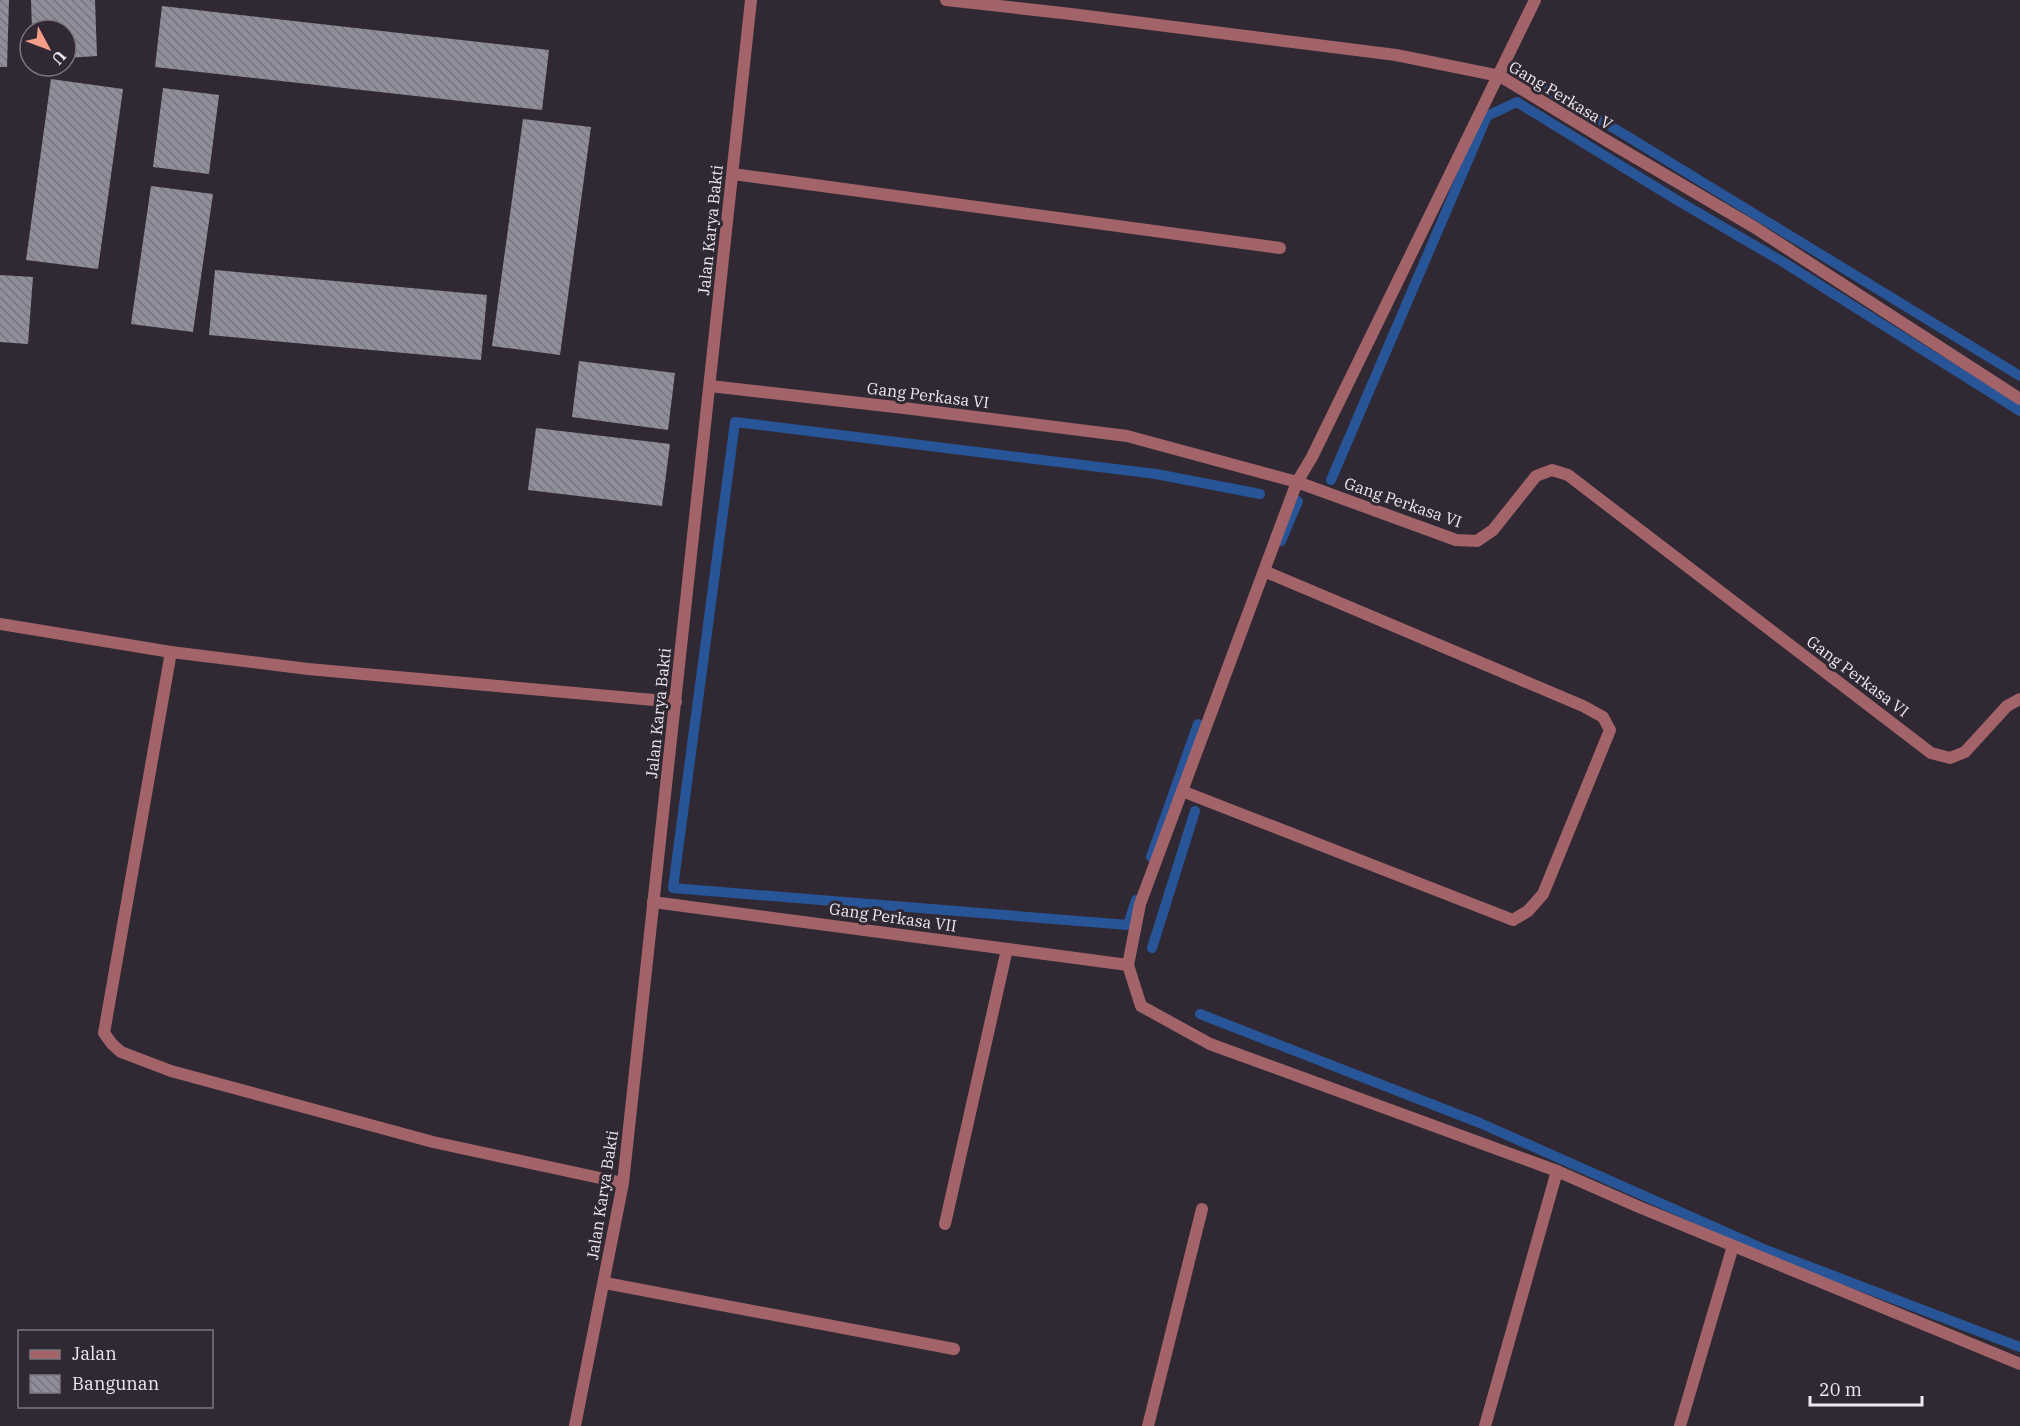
<svg xmlns="http://www.w3.org/2000/svg" width="2020" height="1426" viewBox="0 0 2020 1426" font-family="'IBM Plex Serif',serif">
  <style>
    .lines { fill: none; stroke-linecap: round; stroke-linejoin: round }
    .stream { stroke: #285498; stroke-width: 10 }
    .building { fill: url(#building-back-hatch) }
    .service { stroke: #a26369; stroke-width: 12 }
    .minor { stroke: #a26369; stroke-width: 12 }
    .labels { text-anchor: middle; dominant-baseline: central; stroke-width: 6; stroke-linejoin: round; paint-order: stroke }
    .street-label { font-size: 16px; fill: #ede9f0; stroke: #302933 }
  </style>
  <defs>
    <pattern id="building-back-hatch" width="6" height="6" patternUnits="userSpaceOnUse" patternTransform="scale(1.5)"><rect width="6" height="6" fill="#918e9b"/><path d="M-1 5l2 2M0 0l6 6M5-1l2 2" fill="none" stroke="#77757e"/></pattern>
  </defs>
  <rect width="100%" height="100%" fill="#302933"/>
  <g class="lines">
    <!-- stream -->
    <g class="stream">
      <polyline points="1533,82 1617,130 2020,376"/>
      <polyline points="1331,480 1487,116 1517,102 1680,202 1783,262 2020,411"/>
      <polyline points="1281,541 1298,501"/>
      <polyline points="1151,857 1198,724"/>
      <polyline points="1136,900 1128,925 673,888 735,422 1156,474 1260,494"/>
      <polyline points="1152,948 1195,811"/>
      <polyline points="1200,1014 1480,1123 1766,1250 2020,1347"/>
    </g>
  </g>
  <!-- building -->
  <g class="building">
    <polygon points="0,0 9,0 7,67 0,67"/>
    <polygon points="31,0 95,0 97,56 66,58 66,30 32,30"/>
    <polygon points="162,6 549,50 542,110 155,67"/>
    <polygon points="51,79 123,89 98,269 26,260"/>
    <polygon points="163,88 219,95 209,174 153,167"/>
    <polygon points="523,119 591,127 560,355 492,346"/>
    <polygon points="151,186 213,194 193,332 131,324"/>
    <polygon points="215,270 487,295 481,360 209,335"/>
    <polygon points="0,275 33,277 28,344 0,342"/>
    <polygon points="579,361 675,373 668,430 572,417"/>
    <polygon points="536,428 670,444 662,506 528,490"/>
  </g>
  <g class="lines">
    <!-- service -->
    <polyline class="service" points="605,1283 954,1349"/>
    <!-- minor -->
    <g class="minor">
      <polyline points="946,0 1071,14 1396,55 1500,76 1609,142 1754,227 2020,399"/>
      <polyline points="1535,0 1312,457 1297,482 1140,904 1128,965 1141,1006 1210,1044 1557,1171 1639,1207 2020,1364"/>
      <polyline points="733,174 1280,248"/>
      <polyline points="710,386 904,408 1127,436 1297,482 1456,540 1477,541 1493,530 1536,476 1552,470 1568,475 1931,753 1950,758 1965,752 2007,706 2020,699"/>
      <polyline points="0,624 171,652 308,669 676,702"/>
      <polyline points="171,652 104,1033 112,1044 121,1052 171,1071 433,1142 623,1183"/>
      <polyline points="1182,791 1513,920 1528,911 1543,894 1610,730 1603,717 1583,706 1264,571"/>
      <polyline points="653,902 1128,965"/>
      <polyline points="945,1224 1007,949"/>
      <polyline points="575,1426 623,1183 751,0"/>
      <polyline points="1148,1426 1202,1209"/>
      <polyline points="1485,1426 1557,1171"/>
      <polyline points="1680,1426 1733,1246"/>
    </g>
  </g>
  <g class="labels">
    <!-- street labels -->
    <g class="street-label">
      <text transform="translate(1561 95) rotate(31)">Gang Perkasa V</text>
      <text transform="translate(710 230) rotate(-84)">Jalan Karya Bakti</text>
      <text transform="translate(928 395) rotate(7)">Gang Perkasa VI</text>
      <text transform="translate(1403 502) rotate(19)">Gang Perkasa VI</text>
      <text transform="translate(1858 676) rotate(37)">Gang Perkasa VI</text>
      <text transform="translate(658 713) rotate(-84)">Jalan Karya Bakti</text>
      <text transform="translate(893 917) rotate(8)">Gang Perkasa VII</text>
      <text transform="translate(602 1195) rotate(-81)">Jalan Karya Bakti</text>
    </g>
  </g>
  <!-- legend -->
  <rect x="18" y="1330" width="195" height="78" fill="#302933" stroke="#7c767f" stroke-width="1.5"/>
  <rect x="30" y="1350" width="30" height="9" fill="#a26369" stroke="#7c767f" stroke-width="1.5"/>
  <text x="72" y="1360" font-size="18" fill="#ede9f0">Jalan</text>
  <rect x="30" y="1375" width="30" height="18" fill="url(#building-back-hatch)" stroke="#7c767f" stroke-width="1.5"/>
  <text x="72" y="1390" font-size="18" fill="#ede9f0">Bangunan</text>
  <!-- north arrow -->
  <g transform="translate(48 48) rotate(131)"><circle r="28" fill="#302933" stroke="#7c767f" stroke-width="1.5"/>
  <path d="M0-4.5L10 22L0 15L-10 22Z" fill="#f49e87"/>
  <text y="-9" font-size="16" font-weight="bold" text-anchor="middle" fill="#ede9f0">U</text>
  </g>
  <!-- scale -->
  <path d="M1810 1396v9h112v-9" fill="none" stroke="#ede9f0" stroke-width="3"/>
  <text x="1819" y="1396" font-size="18" fill="#ede9f0" stroke="#302933" stroke-width="4.5" paint-order="stroke">20 m</text>
</svg>
